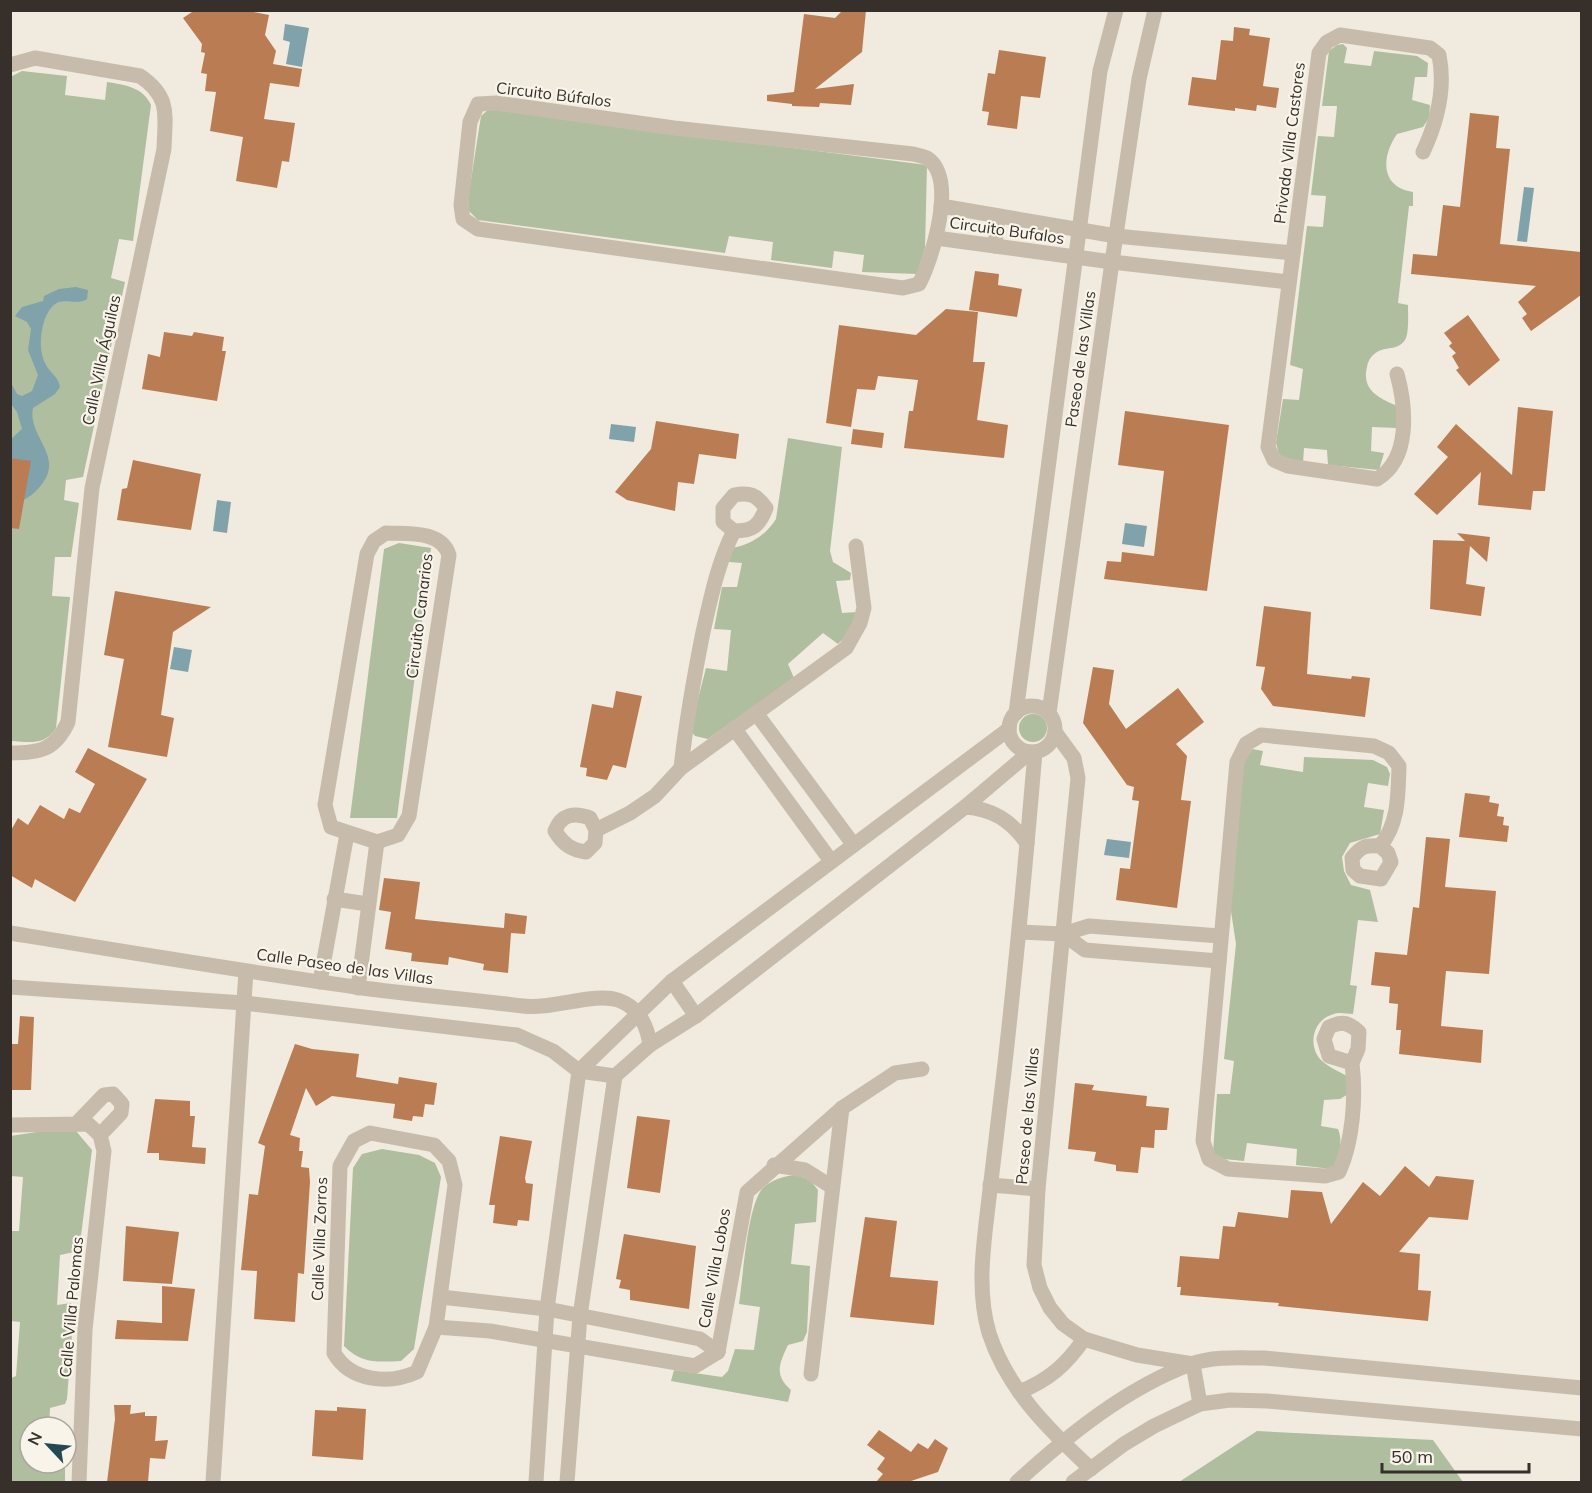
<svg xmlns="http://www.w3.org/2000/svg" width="1592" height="1493" viewBox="0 0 1592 1493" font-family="Mulish,sans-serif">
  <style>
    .green { fill: #afbe9f }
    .water { fill: #80a2ab }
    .building { fill: #ba7c52 }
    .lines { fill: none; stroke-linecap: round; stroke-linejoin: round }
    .street { stroke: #c7bcab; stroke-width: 15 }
    .labels { text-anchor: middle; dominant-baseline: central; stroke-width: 4.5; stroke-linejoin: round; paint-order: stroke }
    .street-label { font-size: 16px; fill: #362f2a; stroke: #f8f4ea }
  </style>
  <rect width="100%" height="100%" fill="#f0ebde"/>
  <!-- green -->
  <g class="green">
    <path d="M1343 44 1347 48 1344 63 1371 66 1374 51 1417 56 1428 63 1427 77H1415L1412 100 1430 105 1429 118 1423 127 1397 134C1382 155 1379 187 1413 192V206H1409L1398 303 1408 305C1408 314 1409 329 1406 338 1400 351 1387 346 1377 352 1372 355 1368 360 1367 367 1361 390 1380 399 1398 406L1397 428 1372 427 1371 451 1384 453 1379 470 1328 465 1327 450 1304 448 1303 463 1280 458 1276 443 1283 399 1299 400 1303 369 1290 365 1307 226 1323 227 1326 196 1311 195 1318 136 1334 137 1337 106H1322L1329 51 1337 45Z"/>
    <path d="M22 71 67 76 65 95 105 100 107 82C125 85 143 87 151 105L133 241 119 239 111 278 125 282 83 477 66 480 64 500 79 503 71 557H55L52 596 70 597 56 728C45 746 29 742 11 741L10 77Z"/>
    <polygon points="489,109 927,165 925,248 917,274 862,272 864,255 834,251 832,268 771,260 773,242 729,236 725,253 478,220 469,211 468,199 481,116"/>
    <path d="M788 438 842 447 830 551 833 562 851 573 850 580 836 581 842 613 857 612 847 635 838 644 823 633 788 664 794 678 708 739 695 736 690 730 706 668 727 671 731 630 714 629 722 587H737L742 563 729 562 731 548C749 546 767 534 776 519Z"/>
    <polygon points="399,543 431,548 397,818 350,818 384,549"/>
    <circle cx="1033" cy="728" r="14"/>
    <path d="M1252 749 1263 751 1260 765 1303 772 1304 757 1373 760 1387 767 1390 774 1388 786 1368 783 1364 807 1384 810 1380 834 1350 843 1342 857 1344 871 1351 885 1370 890 1378 922 1358 920 1350 985 1357 986 1353 1014C1347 1014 1339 1012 1334 1014 1313 1019 1307 1045 1321 1060 1329 1068 1341 1072 1350 1078V1093L1340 1099 1324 1100 1321 1126 1338 1129C1343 1140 1340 1160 1332 1169L1296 1165 1297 1149 1247 1143 1244 1161 1224 1159 1213 1153 1217 1094H1230L1234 1061 1224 1059 1236 944 1229 898 1243 764Z"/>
    <polygon points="44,1131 76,1131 92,1150 79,1251 60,1255 57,1305 71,1303 74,1307 67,1399 65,1404 50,1408 49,1427 30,1427 30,1463 65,1463 65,1482 11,1482 11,1378 16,1376 20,1322 11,1321 10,1231 19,1231 23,1177 11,1176 10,1136"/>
    <path d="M382 1149 419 1155 435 1163 441 1177 414 1349 401 1361C377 1362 362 1364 344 1346L353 1168 362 1154Z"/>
    <path d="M796 1175 810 1180 818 1190 816 1222 795 1224 791 1264 810 1266 807 1332 803 1341 788 1345C779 1364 774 1375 791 1390L788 1402 671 1381 674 1370 722 1377 728 1371 735 1349 754 1350 760 1307 739 1304C743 1278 747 1208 762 1189 770 1180 784 1176 796 1175Z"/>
    <polygon points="1257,1431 1433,1440 1463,1482 1179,1482"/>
  </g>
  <!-- water -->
  <g class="water">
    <polygon points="285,24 309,28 302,67 286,64 290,42 283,40"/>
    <polygon points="1524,187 1534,188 1527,242 1517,241"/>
    <path d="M76 287 88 290 87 299C77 306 64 297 55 304 41 315 37 347 45 363 49 372 59 377 60 387L55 394 33 408C27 439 70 458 36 491 29 498 20 503 11 502V439L22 429 17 412 11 404 10 381 17 394 22 396 32 391 38 375 28 350 31 329 27 322 15 316 22 307 43 301 44 296 59 289Z"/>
    <polygon points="611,424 636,427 634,442 609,439"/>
    <polygon points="217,500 231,502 227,533 213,531"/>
    <polygon points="1125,523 1147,526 1144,547 1122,544"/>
    <polygon points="174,647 192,650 188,672 170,669"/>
    <polygon points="1107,839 1131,842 1129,858 1104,855"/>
  </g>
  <!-- building -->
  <g class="building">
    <polygon points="195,10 244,10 269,15 265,35 276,51 273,64 302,69 299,87 270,83 264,119 295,123 289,162 282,161 277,188 236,181 243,137 210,131 216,92 205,91 207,74 201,73 205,53 201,52 202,44 183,18"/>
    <polygon points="843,10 866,10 862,52 815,89 854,84 851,105 820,103 819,107 792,106 792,104 767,101 767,95 794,92 804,14 835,18"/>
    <polygon points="1234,27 1250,29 1249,35 1270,38 1263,86 1279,88 1276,108 1257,105 1256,111 1235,108 1235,111 1188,105 1192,77 1216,80 1221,40 1233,41"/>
    <polygon points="999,50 1046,57 1040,98 1021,96 1017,129 987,125 989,112 982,111 988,73 995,74"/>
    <polygon points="1470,113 1499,116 1496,148 1510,149 1500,244 1581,252 1581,295 1531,331 1522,318 1527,314 1518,302 1536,286 1411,274 1413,254 1437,256 1443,205 1460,207"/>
    <polygon points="975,271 999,274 998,285 1022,289 1017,317 969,310"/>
    <polygon points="946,309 978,312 973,362 985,362 977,420 1008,425 1004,458 904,448 909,411 913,411 918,380 878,376 875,390 857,389 851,427 826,423 839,325 916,335"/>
    <polygon points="1468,315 1500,360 1469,386 1456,370 1459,368 1452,356 1456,353 1449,346 1452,343 1444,333"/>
    <polygon points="164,332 192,336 194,332 224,337 222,351 226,351 217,401 142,389 148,354 160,357"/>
    <polygon points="1518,407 1553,411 1545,491 1533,491 1531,510 1478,505 1481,472 1437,515 1414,494 1448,457 1437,447 1456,424 1512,475"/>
    <polygon points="1125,411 1229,425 1207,591 1104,579 1107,561 1121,562 1122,552 1154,556 1164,471 1118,465"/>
    <polygon points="656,421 739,434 736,459 699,454 694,484 678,482 675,511 627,500 615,492 651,449"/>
    <polygon points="853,429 884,433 882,448 851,444"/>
    <polygon points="10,458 31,461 19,529 10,528"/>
    <polygon points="133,460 201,474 191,530 117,520 122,489 127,488"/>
    <polygon points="1457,533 1490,537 1487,562 1470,546 1466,584 1485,587 1481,616 1430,609 1433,540 1465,541"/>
    <polygon points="115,591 211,607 173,632 161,715 174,718 167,757 108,747 124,659 104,655"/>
    <polygon points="1264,606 1311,612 1307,674 1351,679 1352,676 1370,678 1365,717 1273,706 1261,689 1265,667 1256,666"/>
    <polygon points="1093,667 1114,670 1109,704 1126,729 1178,688 1204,722 1176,744 1187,756 1181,800 1191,801 1177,908 1116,900 1120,868 1130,869 1139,801 1132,800 1134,787 1127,785 1083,723"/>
    <polygon points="616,691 642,696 626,768 613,765 607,780 586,776 587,768 580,767 592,704 613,708"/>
    <polygon points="88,748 147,779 75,902 35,879 32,888 10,875 10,832 18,818 28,825 40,805 64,819 69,808 80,813 95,784 75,772"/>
    <polygon points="1465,793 1490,796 1489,802 1499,804 1497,816 1504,817 1503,825 1509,826 1507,842 1459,837"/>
    <polygon points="1426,837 1450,839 1445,887 1496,891 1489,974 1446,971 1441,1026 1483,1030 1481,1063 1399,1054 1401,1030 1396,1030 1398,1004 1389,1003 1390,987 1371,985 1375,952 1407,955 1413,907 1419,908"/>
    <polygon points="384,878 420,882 415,919 504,928 505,913 527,916 525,934 511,933 508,973 483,970 484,964 449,957 448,965 411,961 412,953 385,949 391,912 379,910"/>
    <polygon points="20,1016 34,1017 31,1090 10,1090 10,1044 18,1044"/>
    <polygon points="295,1044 312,1049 359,1054 356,1077 398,1084 399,1077 437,1083 434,1105 425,1104 423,1117 413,1116 412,1121 393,1118 395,1104 332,1096 316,1106 306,1088 290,1135 300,1138 299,1151 303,1151 301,1167 309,1168 310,1182 304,1274 298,1273 295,1322 254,1319 257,1271 241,1270 249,1194 258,1195 265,1146 258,1143"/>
    <polygon points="1075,1083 1094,1085 1092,1090 1147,1096 1146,1106 1169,1108 1167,1130 1155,1130 1154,1148 1141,1147 1138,1173 1116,1171 1116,1165 1094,1161 1096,1152 1068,1149"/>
    <polygon points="155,1099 190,1101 190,1116 195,1116 192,1147 206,1148 205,1164 159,1160 159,1153 147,1153"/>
    <polygon points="637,1116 670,1120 660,1193 627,1188"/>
    <polygon points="500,1136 532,1141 525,1178 526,1183 533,1184 529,1221 518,1220 517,1226 493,1223 495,1205 489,1205"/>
    <polygon points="1405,1166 1429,1187 1436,1176 1474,1180 1468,1220 1429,1217 1399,1252 1420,1254 1418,1290 1431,1291 1428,1321 1278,1306 1279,1303 1180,1295 1181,1287 1177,1287 1180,1256 1219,1259 1223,1226 1235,1227 1238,1212 1288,1218 1291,1190 1322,1192 1331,1224 1363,1182 1380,1196"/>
    <polygon points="865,1217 897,1221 890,1277 938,1281 934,1325 850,1317"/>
    <polygon points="126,1226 179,1232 172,1284 123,1281"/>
    <polygon points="624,1234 696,1246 689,1309 630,1300 630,1290 619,1288 621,1280 616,1279"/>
    <polygon points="162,1286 195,1289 188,1341 115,1339 117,1320 162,1323"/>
    <polygon points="114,1405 131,1405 130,1414 145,1412 145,1416 157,1416 155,1441 168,1440 165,1459 150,1458 148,1482 107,1482 115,1419"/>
    <polygon points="337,1407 366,1409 363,1460 312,1456 315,1410 337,1411"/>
    <polygon points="879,1430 911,1452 918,1443 928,1449 935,1439 948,1448 938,1472 908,1482 876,1482 883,1474 877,1469 885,1458 867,1445"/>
  </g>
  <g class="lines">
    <!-- street -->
    <g class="street">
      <path d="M10 65 35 58 140 76C171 97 165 115 164 149L92 488 68 722C55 750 40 753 10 753"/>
      <path d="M496 103 674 128 913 154C917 155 923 156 927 158 958 178 932 259 919 284L903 288 478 229 463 219 461 205 470 122 478 104Z"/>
      <polyline points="941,206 1116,236 1293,253"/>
      <polyline points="936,238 1112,262 1289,282"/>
      <polyline points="995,246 998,216"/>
      <path d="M1397 374C1406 407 1411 459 1377 479L1288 466 1274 460 1268 447 1319 53 1327 42 1340 35 1430 48 1439 55C1446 89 1437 122 1423 152"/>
      <path d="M386 533C408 534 441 530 449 555L409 816 398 835 377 842 331 827 325 805 367 554 374 541Z"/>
      <circle cx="1032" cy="729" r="23"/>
      <polyline points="756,713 853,844"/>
      <polyline points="1016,713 1100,71 1116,10"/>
      <polyline points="1049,713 1112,262 1139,79 1155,10"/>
      <polyline points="734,728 831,861"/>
      <polyline points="1055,732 1074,758 1078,778 1038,1189 1034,1265 1040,1288 1050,1308 1063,1324 1084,1339 1137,1355 1193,1364 1200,1404"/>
      <path d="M1035 752C1026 859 1016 965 1004 1072 999 1114 994 1156 989 1198 984 1242 976 1289 989 1333 1007 1389 1049 1430 1091 1469"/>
      <path d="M681 768C686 722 694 677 703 632 711 597 718 562 734 531 753 531 759 526 766 508 757 495 750 492 734 495L723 508V522L734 531"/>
      <path d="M965 807C993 809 1010 820 1027 843"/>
      <path d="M596 830 595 843 586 852C571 850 563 844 555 831 561 814 575 812 590 818L596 830 630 813 655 796 681 768 846 648 860 623 864 608 856 546"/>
      <polyline points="334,899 368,904"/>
      <polyline points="1020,932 1063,934 1089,926 1220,936"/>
      <path d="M10 933C126 952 241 971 356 987 412 995 468 999 523 1006 552 1010 594 992 618 1000 638 1007 647 1024 650 1045"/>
      <polyline points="1063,934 1085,950 1219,961"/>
      <polyline points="672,981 696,1016"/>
      <polyline points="320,982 347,834"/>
      <polyline points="10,987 244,1003 517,1035 553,1051 579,1071 615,1076"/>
      <polyline points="358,988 377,842"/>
      <path d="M1352 1063 1358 1049 1359 1032C1348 1022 1342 1021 1329 1027L1324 1039 1329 1056 1352 1063C1356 1097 1353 1141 1339 1172L1325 1176 1228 1169 1209 1159 1203 1141 1237 762 1246 744 1261 735 1374 746 1389 753 1399 766C1398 794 1399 824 1380 846 1366 845 1361 846 1352 858L1353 870 1360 876 1381 879 1391 862 1388 853 1380 846"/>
      <polyline points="615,1076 650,1045 696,1016 965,807 1030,752"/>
      <polyline points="76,1124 104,1095 113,1094 122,1104 121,1113 100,1135"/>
      <polyline points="10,1125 88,1124 100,1135 104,1151 85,1330 79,1482"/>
      <path d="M370 1133 434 1145 449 1161 455 1185 436 1327 417 1372C388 1385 350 1381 334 1353L340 1166 354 1141Z"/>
      <polyline points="774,1165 805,1170 832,1187"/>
      <polyline points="990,1185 1038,1189"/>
      <polyline points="441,1297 547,1309 700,1339 718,1352"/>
      <polyline points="436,1327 490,1331 695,1366 718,1352"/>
      <polyline points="718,1352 747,1192 842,1108 895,1073 922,1069"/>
      <polyline points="811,1374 842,1108"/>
      <path d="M1019 1392C1049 1380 1066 1365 1084 1339"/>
      <polyline points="213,1482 246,971"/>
      <polyline points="536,1482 547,1309 579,1071 672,981 1009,729"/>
      <polyline points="567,1482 580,1316 615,1076"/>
      <path d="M1017 1482C1067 1436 1126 1388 1191 1364 1214 1356 1240 1358 1264 1358L1582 1388"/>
      <polyline points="1073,1482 1124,1444 1154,1426 1200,1404 1230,1400 1267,1401 1582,1429"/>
    </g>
  </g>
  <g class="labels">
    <!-- street labels -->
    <g class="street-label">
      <text transform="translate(554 94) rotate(7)">Circuito Búfalos</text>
      <text transform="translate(1289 143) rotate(-83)">Privada Villa Castores</text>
      <text transform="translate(1007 230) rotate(8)">Circuito Bufalos</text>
      <text transform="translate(1080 359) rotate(-82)">Paseo de las Villas</text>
      <text transform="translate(101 360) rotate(-78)">Calle Villa Águilas</text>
      <text transform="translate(419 616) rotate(-83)">Circuito Canarios</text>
      <text transform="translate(345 966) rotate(8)">Calle Paseo de las Villas</text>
      <text transform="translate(1027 1116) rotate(-85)">Paseo de las Villas</text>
      <text transform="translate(319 1239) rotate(-88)">Calle Villa Zorros</text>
      <text transform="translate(714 1268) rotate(-80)">Calle Villa Lobos</text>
      <text transform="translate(71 1307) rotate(-85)">Calle Villa Palomas</text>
    </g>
  </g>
  <!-- border -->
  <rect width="1592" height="1493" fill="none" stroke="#362f2a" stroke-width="24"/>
  <!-- north arrow -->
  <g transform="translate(48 1445) rotate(296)"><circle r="28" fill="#f8f4ea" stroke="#aaa59d" stroke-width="1.5"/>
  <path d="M0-4.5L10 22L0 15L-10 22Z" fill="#234853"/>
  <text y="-9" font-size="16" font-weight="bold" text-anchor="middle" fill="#362f2a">N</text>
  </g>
  <!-- scale -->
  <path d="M1382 1463v9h147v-9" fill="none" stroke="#362f2a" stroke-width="3"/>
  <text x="1391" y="1463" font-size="18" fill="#362f2a" stroke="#f8f4ea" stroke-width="4.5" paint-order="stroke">50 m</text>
</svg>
